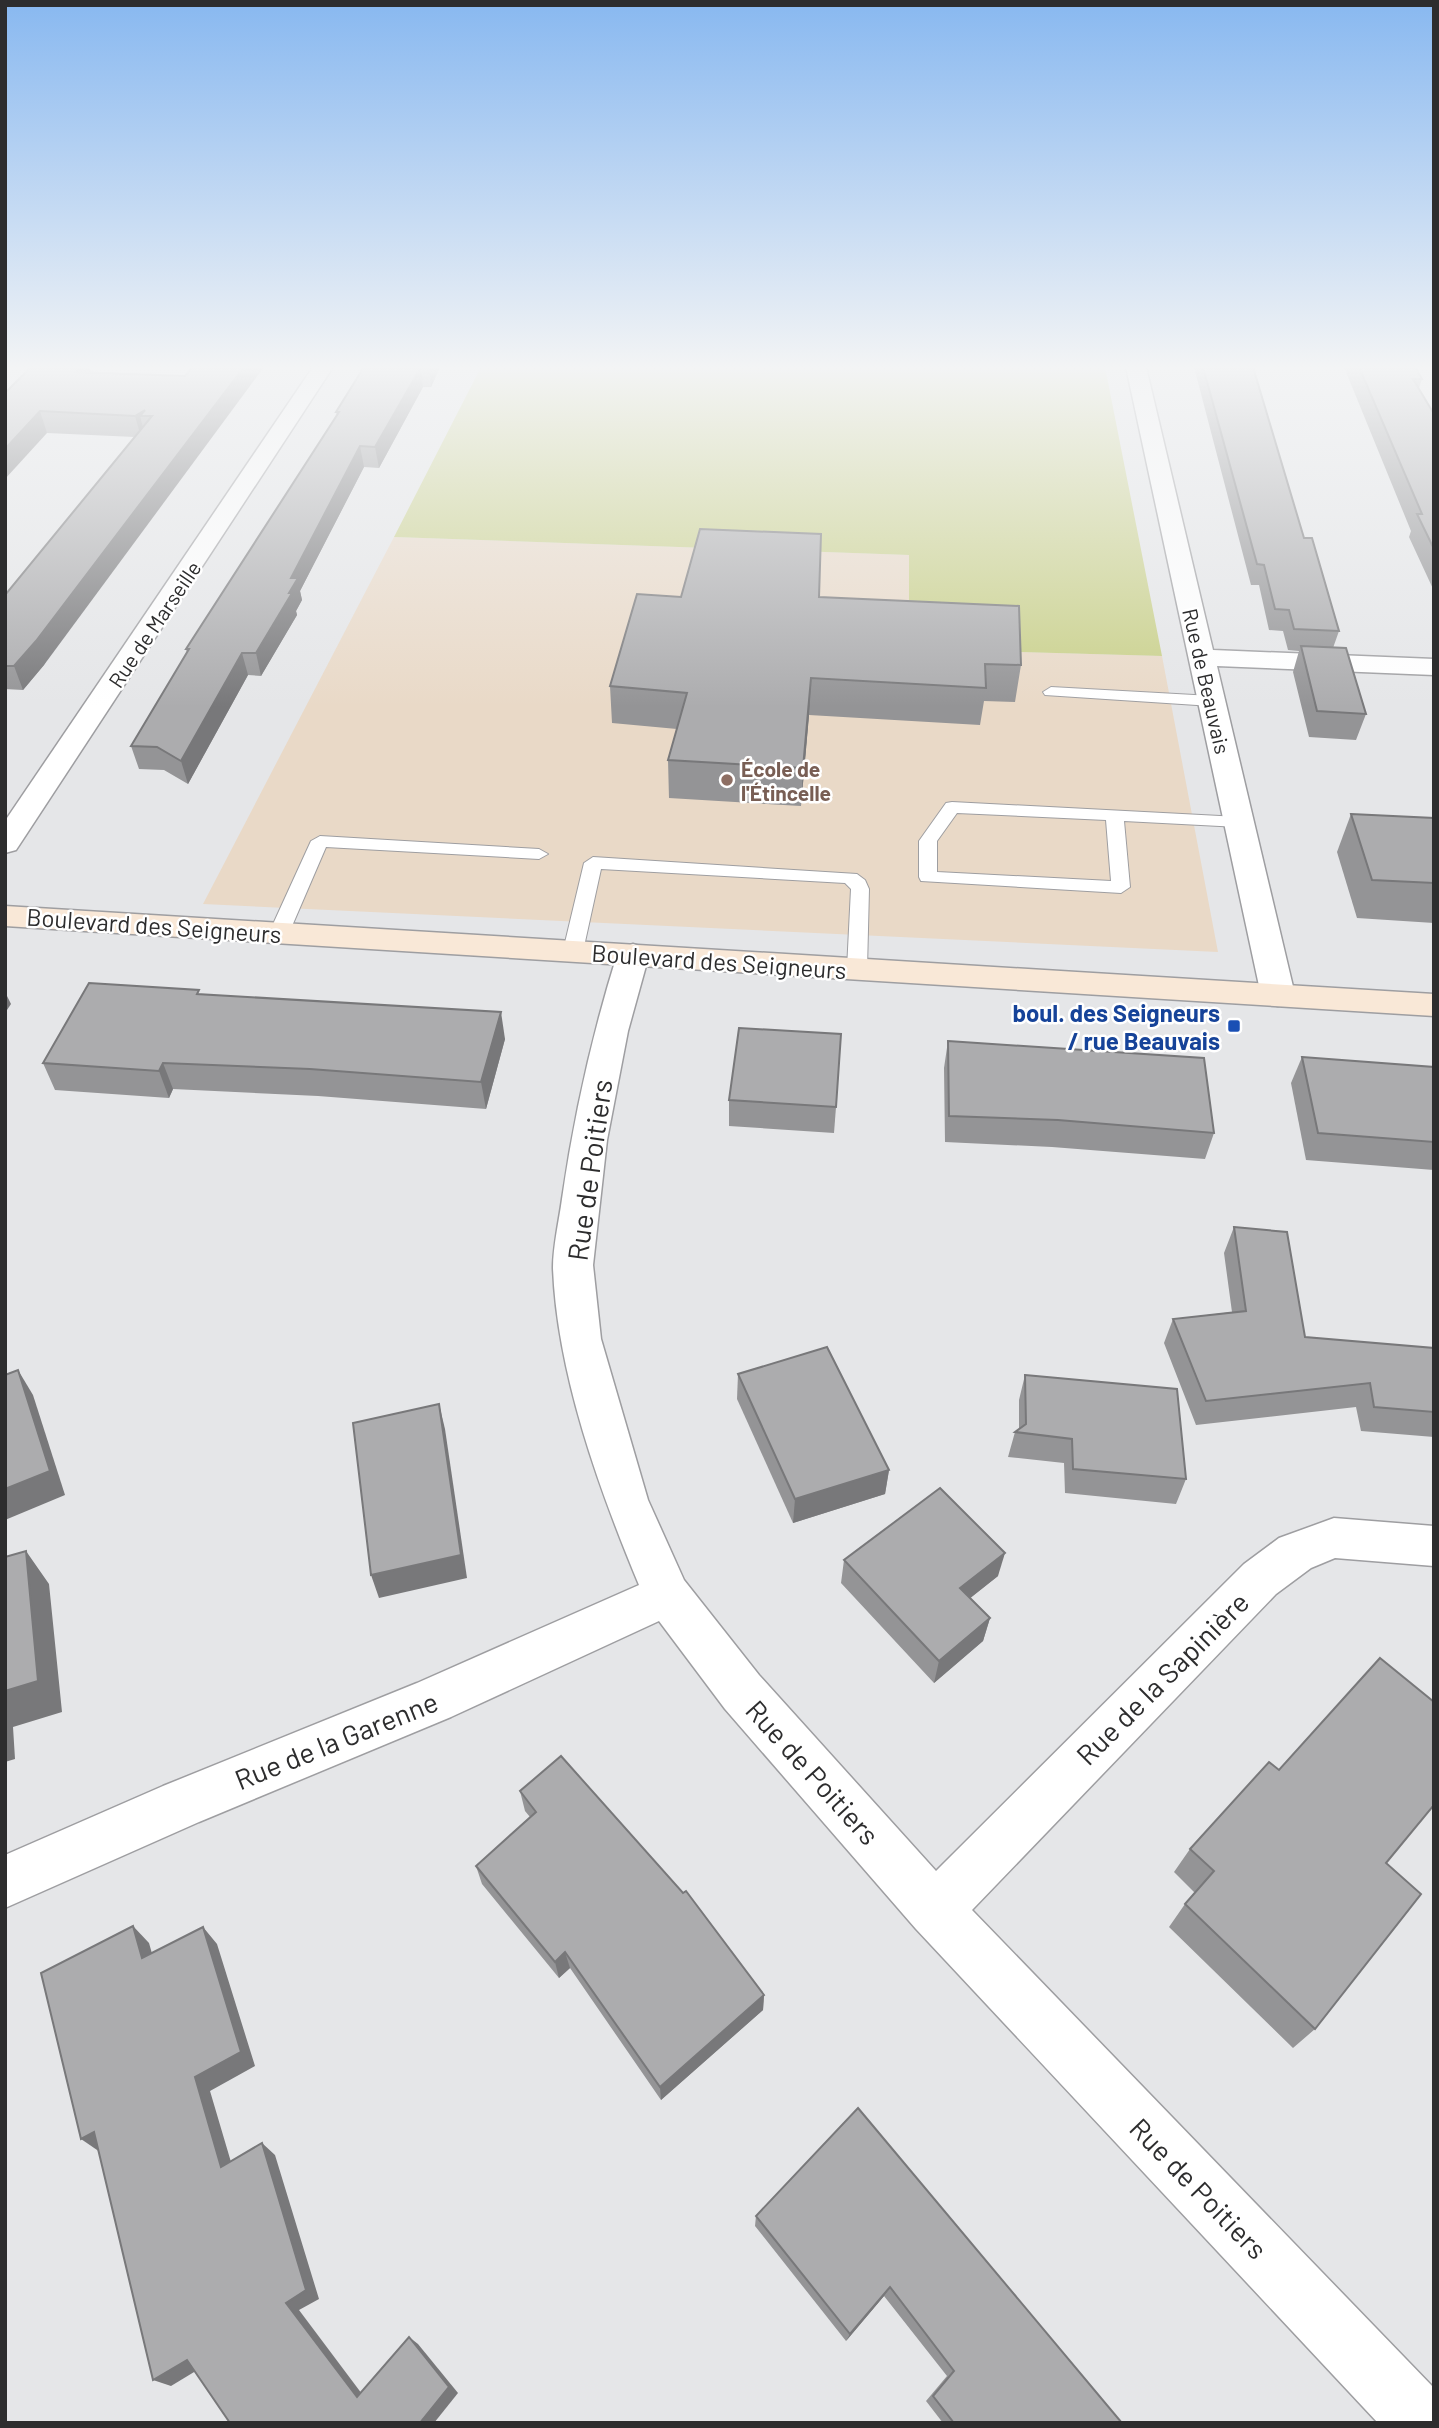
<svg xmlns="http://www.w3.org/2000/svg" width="1439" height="2428" viewBox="0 0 1439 2428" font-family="Barlow,sans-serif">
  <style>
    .education { fill: #e9d9c7 }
    .green { fill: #c9d089 }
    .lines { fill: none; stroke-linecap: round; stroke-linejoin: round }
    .lane-casing { stroke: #9e9ea1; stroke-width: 2 }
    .street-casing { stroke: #9e9ea1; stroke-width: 3 }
    .secondary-casing { stroke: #9e9ea1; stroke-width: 3 }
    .lane { fill: #fff; fill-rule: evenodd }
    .street { fill: #fff; fill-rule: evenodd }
    .secondary { fill: #f9e8d7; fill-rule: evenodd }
    .wall { fill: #949496 }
    .shaded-wall { fill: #78787a }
    .building { fill: #acacae; stroke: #78787a; stroke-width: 2 }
    .education-dot { fill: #8d6e63; stroke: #fff; stroke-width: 2.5 }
    .transit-dot { fill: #1a4fb4; stroke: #fff; stroke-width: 2.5 }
    .labels { text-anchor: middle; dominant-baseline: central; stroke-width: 5; stroke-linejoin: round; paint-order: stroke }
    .far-street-label { font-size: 21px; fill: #2d2d2e; stroke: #fff }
    .far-education-label { font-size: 21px; font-weight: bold; fill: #785e54; stroke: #fff; text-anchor: start }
    .street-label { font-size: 24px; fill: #2d2d2e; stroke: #fff }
    .transit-label { font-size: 24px; font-weight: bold; fill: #164399; stroke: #fff; text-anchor: end }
    .near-street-label { font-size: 28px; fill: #2d2d2e; stroke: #fff }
  </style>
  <rect width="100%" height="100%" fill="#e5e6e8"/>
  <!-- education -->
  <polygon class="education" points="394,537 909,555 910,618 1020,652 1162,656 1218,952 203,904"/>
  <!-- green -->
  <polygon class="green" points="481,367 1105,367 1162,656 1020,652 909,618 909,555 394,537"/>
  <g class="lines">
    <defs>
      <g id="lane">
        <polygon points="1051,687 1212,696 1220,701 1212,706 1045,695 1043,692"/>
        <path d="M952 802 1239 817 1248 822 1239 827 1124 821 1130 887 1121 893 921 881 919 877V841L946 803ZM957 813 1106 820 1111 881 937 872V841Z"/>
        <polygon points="320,836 539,849 548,854 539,859 326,847 289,933 286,937 272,937 269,933 311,841"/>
        <polygon points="593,857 857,874 865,880 869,889 867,969 864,974 850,974 847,969 851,889 845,883 601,869 583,951 580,955 566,955 563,951 584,863"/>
      </g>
      <g id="street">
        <polygon points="313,367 333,367 20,844 16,850 5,853 5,821"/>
        <polygon points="1126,367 1146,367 1213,650 1434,659 1434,675 1217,666 1295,995 1290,1003 1278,1006 1266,1003 1261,995"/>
        <path d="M633 944 645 948 649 955 628 1031 607 1140 593 1265 601 1339 648 1500 684 1580 759 1675 936 1871 1244 1564 1279 1538 1334 1518 1434 1526V1566L1335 1558 1311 1568 1276 1594 972 1910 1434 2388V2423H1378L916 1929 725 1709 659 1621 451 1717 199 1822 5 1908V1855L163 1786 417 1683 639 1585C599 1489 557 1373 553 1268 553 1246 559 1221 562 1199 574 1116 592 1035 617 955L621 948Z"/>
      </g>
      <polygon id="secondary" points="5,906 1434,994 1434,1016 5,926"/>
    </defs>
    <!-- lane casing -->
    <use href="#lane" class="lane-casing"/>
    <!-- street casing -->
    <use href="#street" class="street-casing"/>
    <!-- secondary casing -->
    <use href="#secondary" class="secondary-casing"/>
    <!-- lane -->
    <use href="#lane" class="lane"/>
    <!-- street -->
    <use href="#street" class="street"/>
    <!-- secondary -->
    <use href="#secondary" class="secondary"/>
  </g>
  <!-- wall -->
  <g class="wall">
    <polygon points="364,367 440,367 431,387 423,387 379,468 364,467 300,591 302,600 296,611 297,615 261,676 248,675 188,784 164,770 139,769 131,746 187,653 186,649 337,416 336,412"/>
    <polygon points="1194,367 1256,367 1255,372 1304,538 1339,631 1333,648 1366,714 1356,740 1309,737 1293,672 1299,651 1288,650 1283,631 1269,630 1259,585 1251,585"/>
    <polygon points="1344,367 1415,367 1422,379 1419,388 1434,414 1434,591 1409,537 1411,531"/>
    <polygon points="91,372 185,376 44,665 23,690 5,689 5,595 135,437 47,433 5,393"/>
    <polygon points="681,597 819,597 1021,665 1015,702 984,701 980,725 809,715 801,806 669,798 668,760 677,729 612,723 610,686"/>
    <polygon points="1351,814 1434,818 1434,923 1357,918 1337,852"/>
    <polygon points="200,995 505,1039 486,1109 318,1096 173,1089 169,1098 55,1090 43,1063"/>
    <polygon points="948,1041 1214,1133 1205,1159 1052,1147 945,1142 944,1068"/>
    <polygon points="1302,1057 1434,1067 1434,1170 1306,1160 1291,1083"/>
    <polygon points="729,1100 836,1107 834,1133 729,1126"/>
    <polygon points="1234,1227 1305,1337 1434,1348 1434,1437 1361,1431 1356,1407 1196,1425 1164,1343 1173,1319 1232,1312 1224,1253"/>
    <polygon points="738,1374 889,1470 885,1494 793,1523 737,1399"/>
    <polygon points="1025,1375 1186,1479 1176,1504 1065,1493 1064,1463 1008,1457 1015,1432 1019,1429 1019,1400"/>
    <polygon points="844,1560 998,1576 970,1598 990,1618 983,1641 934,1683 841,1583"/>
    <polygon points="520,1791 764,1995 763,2010 661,2100 570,1968 559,1978 482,1884 476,1866 530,1817 525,1811"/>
    <polygon points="1190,1849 1386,1863 1315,2029 1293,2048 1169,1927 1185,1904 1195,1893 1174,1872"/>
    <polygon points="858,2108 1122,2423 943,2423 926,2401 947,2376 884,2296 846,2341 755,2226 756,2216"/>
  </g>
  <!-- shaded-wall -->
  <g class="shaded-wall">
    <polygon points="80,367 89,367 93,379 75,372"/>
    <polygon points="244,367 264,367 44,665 23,690 14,666"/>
    <polygon points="421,367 423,387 379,468 375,447"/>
    <polygon points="429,367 440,367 431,387"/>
    <polygon points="145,410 140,416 145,435 141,437 135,416"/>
    <polygon points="40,411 47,433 5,479 5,449"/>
    <polygon points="360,446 364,467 300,591 302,600 296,611 297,615 261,676 256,653 289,593 291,578"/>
    <polygon points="242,653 248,675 188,784 181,761"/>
    <polygon points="811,678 809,715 801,806 803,768"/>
    <polygon points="5,992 11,1004 5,1013"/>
    <polygon points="501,1012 505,1039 486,1109 481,1082"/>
    <polygon points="163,1063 173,1089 169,1098 159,1071"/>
    <polygon points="18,1370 33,1395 65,1495 5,1520 5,1489"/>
    <polygon points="439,1404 445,1429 467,1578 379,1598 371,1575"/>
    <polygon points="889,1470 885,1494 793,1523 795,1499"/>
    <polygon points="26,1551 49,1584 62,1712 13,1727 15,1759 5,1762 5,1691"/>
    <polygon points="1005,1553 998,1576 954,1611 960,1588"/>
    <polygon points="990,1618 983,1641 934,1683 939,1661"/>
    <polygon points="133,1926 149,1943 158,1975 142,1958"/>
    <polygon points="203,1927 217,1944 255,2066 210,2091 236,2179 221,2167 195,2077"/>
    <polygon points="565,1952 570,1968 559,1978 555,1962"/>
    <polygon points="764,1995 763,2010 661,2100 660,2087"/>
    <polygon points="94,2132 100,2152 81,2139"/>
    <polygon points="262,2143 275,2155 319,2299 299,2310 368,2402 357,2397 286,2303"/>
    <polygon points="890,2287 884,2296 846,2341 850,2334"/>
    <polygon points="409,2337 418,2344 458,2393 434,2423 420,2423"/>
    <polygon points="187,2360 204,2366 171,2386 153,2380"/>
  </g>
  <!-- building -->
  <g class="building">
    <polygon points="31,367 80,367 75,372 185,376 193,367 244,367 36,641 14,666 5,666 5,595 152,416 140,416 145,410 135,416 40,411 5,449 5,393"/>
    <polygon points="364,367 429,367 421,367 375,447 360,446 291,578 298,578 289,593 292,593 256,653 242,653 181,761 157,747 131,746 189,649 186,649 339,412 336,412"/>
    <polygon points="1203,367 1253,367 1304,538 1312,538 1339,631 1294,629 1289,610 1275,609 1264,565 1257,564"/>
    <polygon points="1359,367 1415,367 1422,379 1413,379 1434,414 1434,549 1417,514 1422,514"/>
    <polygon points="700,529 821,534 819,597 1019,606 1021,665 985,664 986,688 811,678 803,768 668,760 687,693 610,686 637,594 681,597"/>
    <polygon points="1301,646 1346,648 1366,714 1317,711"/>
    <polygon points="1351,814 1434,818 1434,883 1372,880"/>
    <polygon points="89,983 199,990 197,994 501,1012 481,1082 310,1069 163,1063 159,1071 43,1063"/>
    <polygon points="739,1028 841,1034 836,1107 729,1100"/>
    <polygon points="948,1041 1204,1058 1214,1133 1058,1120 949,1116"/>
    <polygon points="1302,1057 1434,1067 1434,1142 1318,1133"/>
    <polygon points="1234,1227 1287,1232 1305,1337 1434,1348 1434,1412 1374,1407 1370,1383 1206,1401 1173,1319 1246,1311"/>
    <polygon points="827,1347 889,1470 795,1499 738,1374"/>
    <polygon points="18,1370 50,1471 5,1489 5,1375"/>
    <polygon points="1025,1375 1177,1389 1186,1479 1073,1469 1072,1439 1015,1432 1026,1424"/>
    <polygon points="439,1404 461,1555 371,1575 353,1423"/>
    <polygon points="940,1488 1005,1553 960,1588 990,1618 939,1661 844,1560"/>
    <polygon points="26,1551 38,1681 5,1691 5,1557"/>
    <polygon points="1380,1658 1434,1702 1434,1805 1386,1863 1421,1894 1315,2029 1185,1904 1214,1871 1190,1849 1269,1762 1279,1770"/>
    <polygon points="561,1756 683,1893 686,1891 764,1995 660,2087 565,1952 555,1962 476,1866 536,1812 520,1791"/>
    <polygon points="133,1926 142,1958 203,1927 241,2052 195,2077 221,2167 262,2143 306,2290 286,2303 357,2397 409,2337 449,2387 420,2423 230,2423 187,2360 153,2380 94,2132 81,2139 41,1973"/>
    <polygon points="858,2108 1122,2423 954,2423 933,2396 954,2371 890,2287 850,2334 756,2216"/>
  </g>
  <!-- sky -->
  <linearGradient id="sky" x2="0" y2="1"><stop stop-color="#88b8f0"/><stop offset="0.52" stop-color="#f3f4f5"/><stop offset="1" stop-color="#f3f4f5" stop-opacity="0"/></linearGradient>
  <rect width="1439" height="707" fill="url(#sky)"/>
  <!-- markers -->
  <circle class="education-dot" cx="727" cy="780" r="7"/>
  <rect class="transit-dot" x="1227" y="1019" width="14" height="14" rx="3.5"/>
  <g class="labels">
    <!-- far-street labels -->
    <g class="far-street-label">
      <text transform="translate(154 624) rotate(-56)">Rue de Marseille</text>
      <text transform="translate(1207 681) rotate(77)">Rue de Beauvais</text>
    </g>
    <!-- far-education labels -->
    <g class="far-education-label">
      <text x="741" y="768">École de<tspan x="741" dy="24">l'Étincelle</tspan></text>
    </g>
    <!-- street labels -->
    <g class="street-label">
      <text transform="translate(154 925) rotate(4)">Boulevard des Seigneurs</text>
      <text transform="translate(719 961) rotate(4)">Boulevard des Seigneurs</text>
    </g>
    <!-- transit labels -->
    <g class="transit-label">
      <text x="1220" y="1012">boul. des Seigneurs<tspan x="1220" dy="28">/ rue Beauvais</tspan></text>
    </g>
    <!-- near-street labels -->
    <g class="near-street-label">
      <text transform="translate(589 1170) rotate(-82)">Rue de Poitiers</text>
      <text transform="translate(1162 1678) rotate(-45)">Rue de la Sapinière</text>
      <text transform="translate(336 1740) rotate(-22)">Rue de la Garenne</text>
      <text transform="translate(813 1772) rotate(48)">Rue de Poitiers</text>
      <text transform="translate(1199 2188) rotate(46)">Rue de Poitiers</text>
    </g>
  </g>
  <!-- border -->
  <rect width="1439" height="2428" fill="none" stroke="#2d2d2e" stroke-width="14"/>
</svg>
